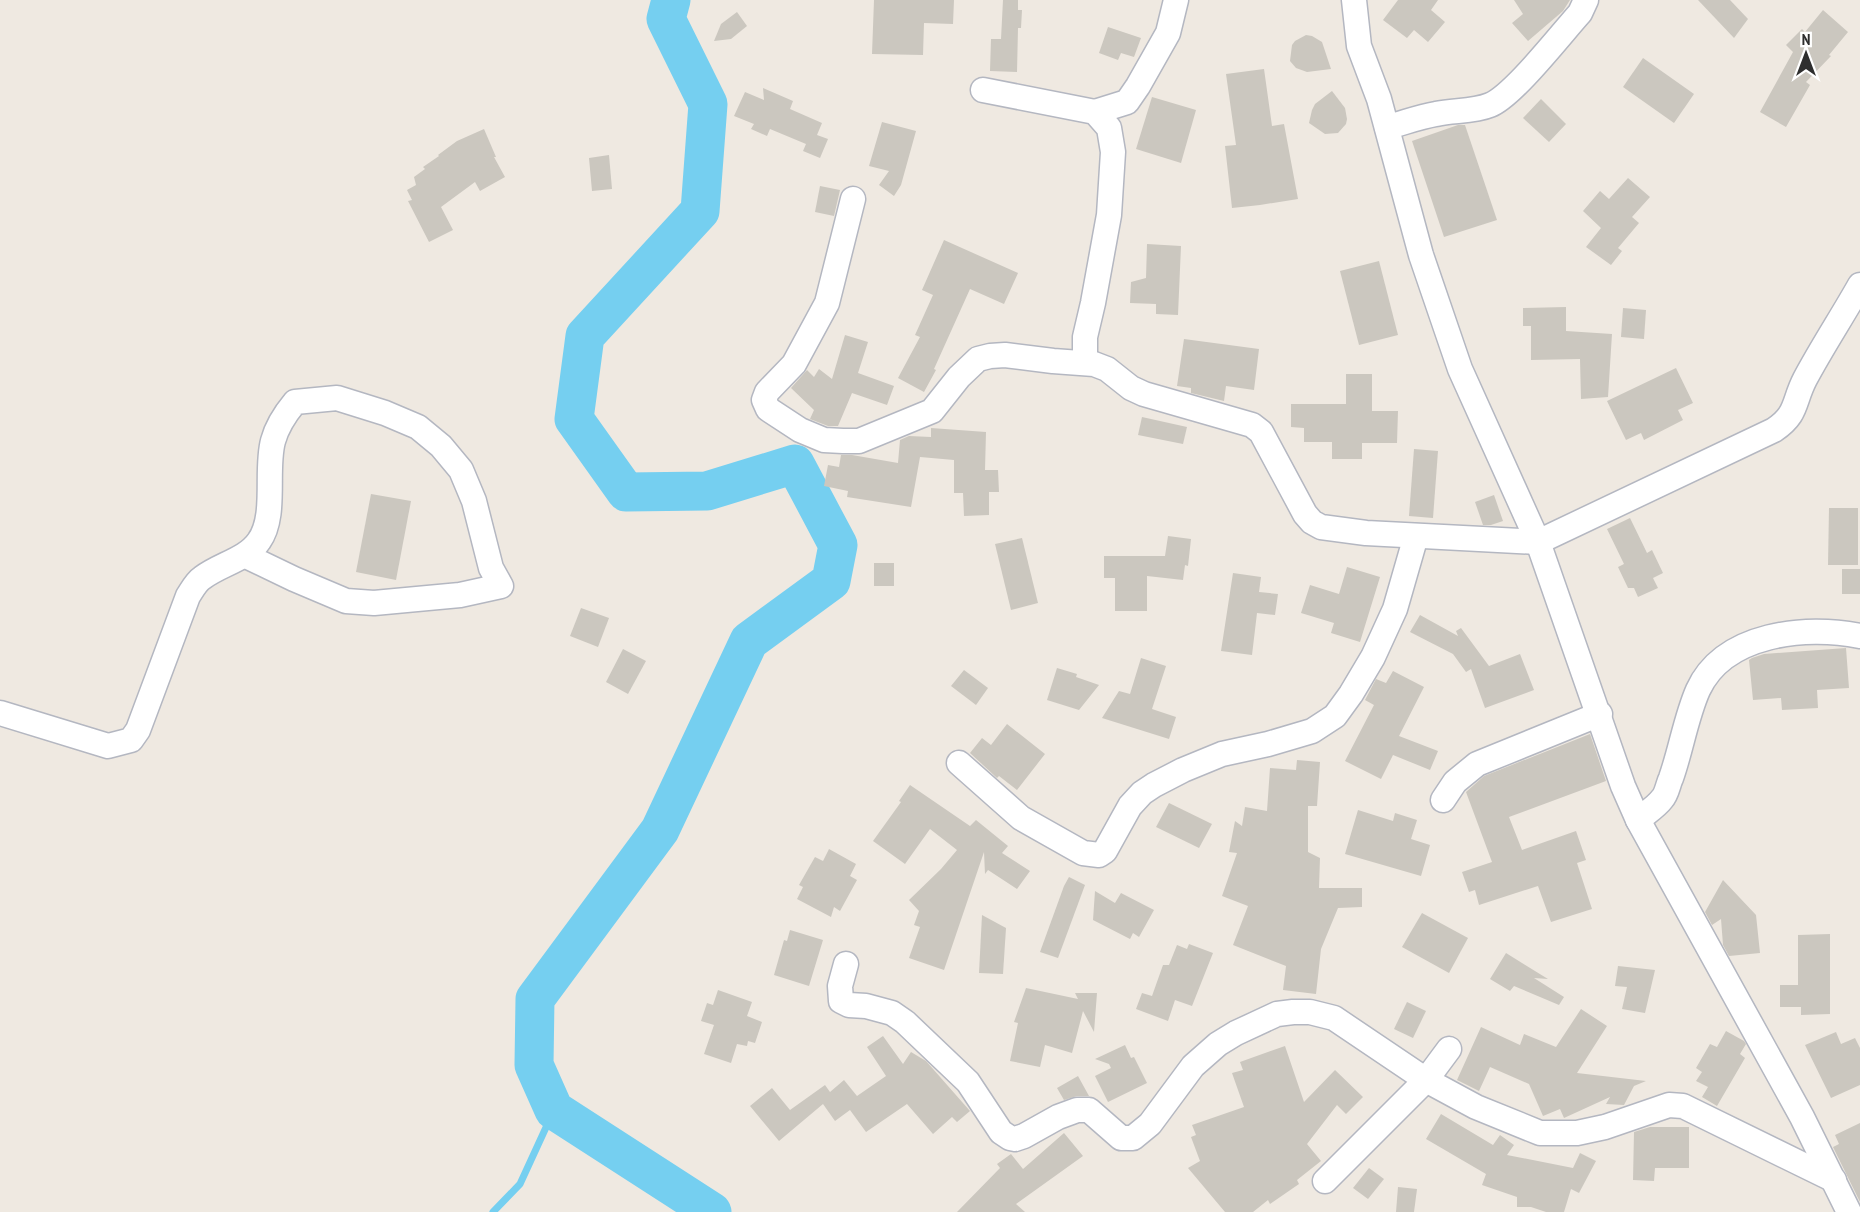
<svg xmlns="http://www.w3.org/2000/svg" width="1860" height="1212" viewBox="0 0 1860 1212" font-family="'PT Sans Narrow',sans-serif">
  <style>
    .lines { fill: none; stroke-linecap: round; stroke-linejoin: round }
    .stream { stroke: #75cff0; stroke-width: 7 }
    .river { stroke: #75cff0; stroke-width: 39 }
    .building { fill: #cbc7bf }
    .minor-casing { stroke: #b4b7c1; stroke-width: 27 }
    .minor { stroke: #fff; stroke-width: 24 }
  </style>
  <rect width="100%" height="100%" fill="#efe9e1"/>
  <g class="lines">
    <!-- stream -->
    <polyline class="stream" points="493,1212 520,1184 554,1110"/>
    <!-- river -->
    <polyline class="river" points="671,0 666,19 708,104 700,211 585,336 574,419 626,492 707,491 795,464 838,545 831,581 749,641 660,830 535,999 534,1065 554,1110 712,1212"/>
  </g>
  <!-- building -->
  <g class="building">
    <polygon points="874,0 954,0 953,24 924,23 923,55 872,54"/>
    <polygon points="1003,0 1018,0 1018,10 1022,10 1021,28 1018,28 1017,72 990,71 991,39 1001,39"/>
    <polygon points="1398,0 1438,0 1431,10 1445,22 1428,42 1414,30 1407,38 1383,20"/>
    <polygon points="1514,0 1570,0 1563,11 1528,41 1512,23 1523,14"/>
    <polygon points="1698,0 1730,0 1748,19 1734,38"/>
    <polygon points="1823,10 1848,32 1829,55 1831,56 1806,82 1810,85 1786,127 1760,112 1793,52 1786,45 1802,29 1805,32"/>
    <polygon points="737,12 747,26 731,39 714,41 721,24"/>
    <polygon points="1108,27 1141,38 1134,57 1121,53 1118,60 1099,53"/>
    <polygon points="1306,35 1312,36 1322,42 1331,69 1307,72 1296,68 1290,61 1292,45 1295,41"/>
    <polygon points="1643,58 1694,94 1674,123 1623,87"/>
    <polygon points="1264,69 1272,126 1284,124 1298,199 1260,205 1232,208 1225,146 1236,145 1226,74"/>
    <polygon points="763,88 793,101 790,109 822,123 817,135 828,139 820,158 803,151 806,144 770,129 767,136 751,129 754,124 734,116 745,92 764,100"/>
    <polygon points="1332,91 1345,108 1347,119 1346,124 1338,133 1325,134 1309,123 1312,110 1315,104"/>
    <polygon points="1152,97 1196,110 1181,163 1136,149"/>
    <polygon points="1541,99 1566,124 1549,142 1523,118"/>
    <polygon points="882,122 916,131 901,185 894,196 879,185 889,171 869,166"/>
    <polygon points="1458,125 1465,125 1497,220 1444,237 1412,141"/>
    <polygon points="484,129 496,157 494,157 505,177 480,191 475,182 441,207 453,230 429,242 408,201 412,200 407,190 416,185 414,177 425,169 423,167 439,156 438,155 457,141"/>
    <polygon points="609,155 612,189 592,191 589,158"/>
    <polygon points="1628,178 1650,197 1632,217 1639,223 1618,248 1622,251 1611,265 1586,247 1601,228 1583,211 1600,191 1609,199"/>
    <polygon points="820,186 840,190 834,216 815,212"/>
    <polygon points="944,240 1018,273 1004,304 970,289 934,369 936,370 924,392 898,378 920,337 915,335 933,295 922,290"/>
    <polygon points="1147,244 1181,246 1178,315 1156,314 1156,304 1130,303 1131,282 1146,278"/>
    <polygon points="1379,261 1398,335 1359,345 1340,271"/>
    <polygon points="1566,307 1566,331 1612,334 1608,397 1581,399 1580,359 1531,360 1531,326 1523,326 1523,308"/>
    <polygon points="1623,308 1646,310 1644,339 1621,337"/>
    <polygon points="845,335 868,342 858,373 894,386 887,405 852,393 838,426 828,426 810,419 814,410 791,388 807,370 814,377 819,369 832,379"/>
    <polygon points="1184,339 1259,349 1254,390 1226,386 1224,401 1191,393 1191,388 1177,386"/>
    <polygon points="1676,368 1693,403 1678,410 1683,420 1644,440 1641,433 1626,440 1607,401"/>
    <polygon points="1346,374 1372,374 1372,411 1398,411 1397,443 1362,443 1362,459 1332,459 1332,442 1304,442 1304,428 1291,427 1291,404 1346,404"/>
    <polygon points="1142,417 1187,427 1183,444 1138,435"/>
    <polygon points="931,428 986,432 985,470 998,470 999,492 989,492 989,515 964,516 963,493 954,493 954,460 920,457 911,507 847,497 848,491 824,486 828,465 839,467 841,455 852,455 898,463 900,440 909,436 931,437"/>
    <polygon points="1414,449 1438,451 1433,518 1409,516"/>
    <polygon points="371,494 411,501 396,580 356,572"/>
    <polygon points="1494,495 1503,521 1491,525 1483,525 1475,502"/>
    <polygon points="1829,508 1858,508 1858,565 1828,565"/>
    <polygon points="1630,518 1647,553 1652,550 1663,573 1653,578 1658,588 1638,597 1634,588 1628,588 1618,567 1624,564 1607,529"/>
    <polygon points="1168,536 1191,539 1188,566 1185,565 1183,580 1147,576 1147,611 1115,611 1115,578 1104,578 1104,556 1165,556"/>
    <polygon points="1022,538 1038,603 1011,610 995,544"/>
    <rect x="874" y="563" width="20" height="23"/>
    <polygon points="1347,567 1380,577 1360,642 1331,633 1334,623 1301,613 1310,585 1339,594"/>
    <rect x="1842" y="569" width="18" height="25"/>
    <polygon points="1233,573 1261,577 1259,592 1278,594 1275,615 1257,613 1252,655 1221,651"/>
    <polygon points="581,608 609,618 598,647 570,636"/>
    <polygon points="1420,615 1458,636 1456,631 1461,628 1489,666 1520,654 1534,690 1485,708 1471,669 1466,672 1453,654 1410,632"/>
    <polygon points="1846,648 1849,688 1817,690 1818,708 1782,710 1781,698 1753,700 1749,660 1752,658 1764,654"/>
    <polygon points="623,649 646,661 628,694 606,682"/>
    <polygon points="1141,658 1166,666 1152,709 1176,717 1169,739 1102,718 1119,691 1130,694"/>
    <polygon points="1057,668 1077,674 1076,677 1099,685 1079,710 1047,700"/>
    <polygon points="964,670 988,688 976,705 951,686"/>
    <polygon points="1393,671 1424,687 1399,736 1438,751 1430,770 1393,755 1381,779 1345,761 1374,705 1365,700 1376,679 1386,683"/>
    <polygon points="1007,724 1045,754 1017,790 999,776 997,778 970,753 982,738 991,745"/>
    <polygon points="1590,734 1606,781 1509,817 1522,850 1576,831 1586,860 1577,863 1592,909 1551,922 1538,886 1479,905 1475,890 1469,892 1462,872 1492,862 1466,792 1484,776"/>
    <polygon points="1297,760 1320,762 1317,806 1308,806 1308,852 1320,858 1319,888 1362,888 1362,907 1338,908 1321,949 1316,994 1283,990 1286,966 1233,945 1248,906 1222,896 1237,853 1229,852 1235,821 1242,826 1245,807 1267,811 1270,768 1296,770"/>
    <polygon points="910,785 970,826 976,820 1008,846 1002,853 1030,871 1017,889 988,870 985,874 984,852 944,970 909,958 920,927 914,925 919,911 909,900 941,869 957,850 930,829 905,864 873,841 901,802 899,801"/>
    <polygon points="1169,803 1212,824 1199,848 1156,827"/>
    <polygon points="1358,810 1393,821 1395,813 1417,820 1411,839 1430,845 1421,876 1345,854"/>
    <polygon points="829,849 856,864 850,876 857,880 840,911 834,907 831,917 797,899 803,887 799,885 815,857 823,861"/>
    <polygon points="1069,877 1085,885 1058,958 1040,952 1064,886"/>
    <polygon points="1723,880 1756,915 1760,953 1729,956 1723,945 1721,919 1712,925 1705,912"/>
    <polygon points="1095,891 1115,903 1121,893 1154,910 1139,937 1133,933 1130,939 1093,920"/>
    <polygon points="1422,913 1468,938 1449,973 1402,947"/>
    <polygon points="982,915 1006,928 1003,974 979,973"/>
    <polygon points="790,930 823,940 809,986 774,975 784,940 787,941"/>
    <polygon points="1830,934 1830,1014 1801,1015 1801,1007 1780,1007 1780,985 1798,985 1798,935"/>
    <polygon points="1189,944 1213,953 1192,1006 1175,1000 1168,1021 1136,1009 1142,993 1152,996 1163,965 1169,965 1177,945 1187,949"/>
    <polygon points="1506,953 1548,979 1534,978 1564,997 1559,1005 1514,986 1510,991 1490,979"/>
    <polygon points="1618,966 1655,970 1645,1013 1622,1009 1627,987 1615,986"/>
    <polygon points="1026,988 1078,999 1075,993 1097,993 1094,1032 1083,1011 1072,1053 1045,1045 1040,1067 1010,1061 1018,1023 1014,1022"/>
    <polygon points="718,990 752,1002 747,1016 762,1022 755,1043 748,1041 747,1046 737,1044 731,1063 704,1054 714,1025 701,1021 707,1003 713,1005"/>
    <polygon points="1407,1002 1426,1011 1413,1038 1394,1029"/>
    <polygon points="1581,1009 1607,1026 1577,1073 1646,1081 1634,1086 1624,1105 1606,1104 1610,1097 1564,1118 1560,1109 1543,1116 1529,1084 1490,1067 1479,1091 1457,1080 1481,1027 1520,1045 1524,1034 1556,1047"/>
    <polygon points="1726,1031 1744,1041 1746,1044 1740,1054 1745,1058 1717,1106 1702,1097 1708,1087 1696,1081 1702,1072 1696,1068 1710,1044 1717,1047"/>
    <polygon points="1836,1032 1841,1044 1855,1038 1860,1048 1860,1085 1831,1098 1805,1045"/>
    <polygon points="883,1036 903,1064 911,1052 926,1061 970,1111 957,1122 952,1117 933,1134 907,1104 866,1132 850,1110 835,1121 823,1104 779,1141 750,1106 772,1088 790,1110 825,1085 830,1092 844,1080 857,1096 886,1076 867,1047"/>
    <polygon points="1125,1045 1131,1058 1134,1057 1147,1083 1108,1102 1095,1076 1111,1068 1109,1064 1095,1059"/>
    <polygon points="1285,1046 1304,1102 1335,1070 1363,1097 1346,1114 1337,1105 1307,1144 1321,1161 1297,1180 1299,1184 1270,1204 1268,1200 1253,1212 1225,1212 1188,1168 1200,1161 1191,1137 1196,1135 1192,1125 1244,1107 1232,1073 1243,1070 1240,1062"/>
    <polygon points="1078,1076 1089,1096 1077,1096 1064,1100 1057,1088"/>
    <polygon points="1441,1114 1493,1145 1500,1135 1514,1145 1507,1155 1573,1168 1580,1153 1596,1161 1579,1193 1571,1189 1564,1212 1546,1212 1531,1207 1517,1207 1517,1197 1482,1185 1486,1174 1426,1139"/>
    <polygon points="1860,1123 1860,1202 1833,1147 1839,1144 1835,1135"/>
    <polygon points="1650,1127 1689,1127 1689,1168 1655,1168 1654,1181 1633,1180 1634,1132"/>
    <polygon points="1064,1133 1083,1156 1016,1204 1025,1212 957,1212 1000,1168 997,1164 1011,1154 1023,1169"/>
    <polygon points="1369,1168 1384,1179 1368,1199 1353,1188"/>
    <polygon points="1398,1187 1417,1189 1414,1212 1396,1212"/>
  </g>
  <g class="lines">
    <defs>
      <g id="minor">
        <polyline points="1354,0 1359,46 1379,99 1421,255 1460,369 1538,542 1623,786 1638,820 1802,1117 1849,1212"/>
        <polyline points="983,90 1095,112 1109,128 1113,152 1109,215 1093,303 1085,337 1085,362"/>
        <polyline points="1095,112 1127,102 1138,86 1168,33 1176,0"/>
        <path d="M1387 127C1403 123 1419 117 1436 114 1454 110 1473 112 1490 105 1513 96 1561 34 1580 13L1586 0"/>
        <path d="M853 199 827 303 794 364 767 392 764 400 768 409 800 430 824 440 843 441H859L932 411 959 377 978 359 990 356 1005 355 1053 361 1094 364 1107 369 1131 388 1144 394 1252 425 1261 432 1305 514 1312 522 1321 527 1366 533 1538 542 1774 430C1798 414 1793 402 1805 379 1822 347 1842 317 1860 285"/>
        <path d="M0 713 108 746 131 740 138 730 188 596C192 590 196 582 202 578 220 564 246 560 259 541 277 516 265 470 273 441 277 426 285 414 295 402L337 398 385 413 418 427 441 446 461 470 474 501 491 568 501 586 460 595 374 603 346 601 294 579 244 555"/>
        <polyline points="959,763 1021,818 1083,853 1099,855 1105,851 1130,806 1142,793 1154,785 1183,770 1222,754 1268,744 1312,731 1335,716 1351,694 1373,657 1395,609 1416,536"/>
        <polyline points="1443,800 1455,782 1477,764 1600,714"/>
        <path d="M1638 820C1646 813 1656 807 1662 799 1667 794 1668 784 1671 778 1681 750 1686 717 1698 690 1724 633 1806 625 1860 636"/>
        <polyline points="846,964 840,986 841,1001 849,1005 866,1006 892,1013 905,1022 968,1082 1001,1132 1010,1138 1015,1139 1024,1136 1058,1117 1077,1110 1089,1110 1121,1138 1133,1138 1150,1124 1193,1066 1218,1044 1236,1033 1277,1014 1293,1012 1310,1012 1334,1018 1426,1080 1476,1107 1540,1133 1577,1133 1605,1127 1669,1105 1683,1106 1834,1180"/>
        <polyline points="1325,1181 1426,1080 1449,1049"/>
      </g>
    </defs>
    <!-- minor casing -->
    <use href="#minor" class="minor-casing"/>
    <!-- minor -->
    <use href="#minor" class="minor"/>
  </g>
  <!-- north arrow -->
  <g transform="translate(1806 54)" stroke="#ffffff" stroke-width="4.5" paint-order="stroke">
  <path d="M0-4.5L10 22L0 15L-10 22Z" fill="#2e2e2e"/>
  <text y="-9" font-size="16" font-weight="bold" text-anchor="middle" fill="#2e2e2e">N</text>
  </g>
</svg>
